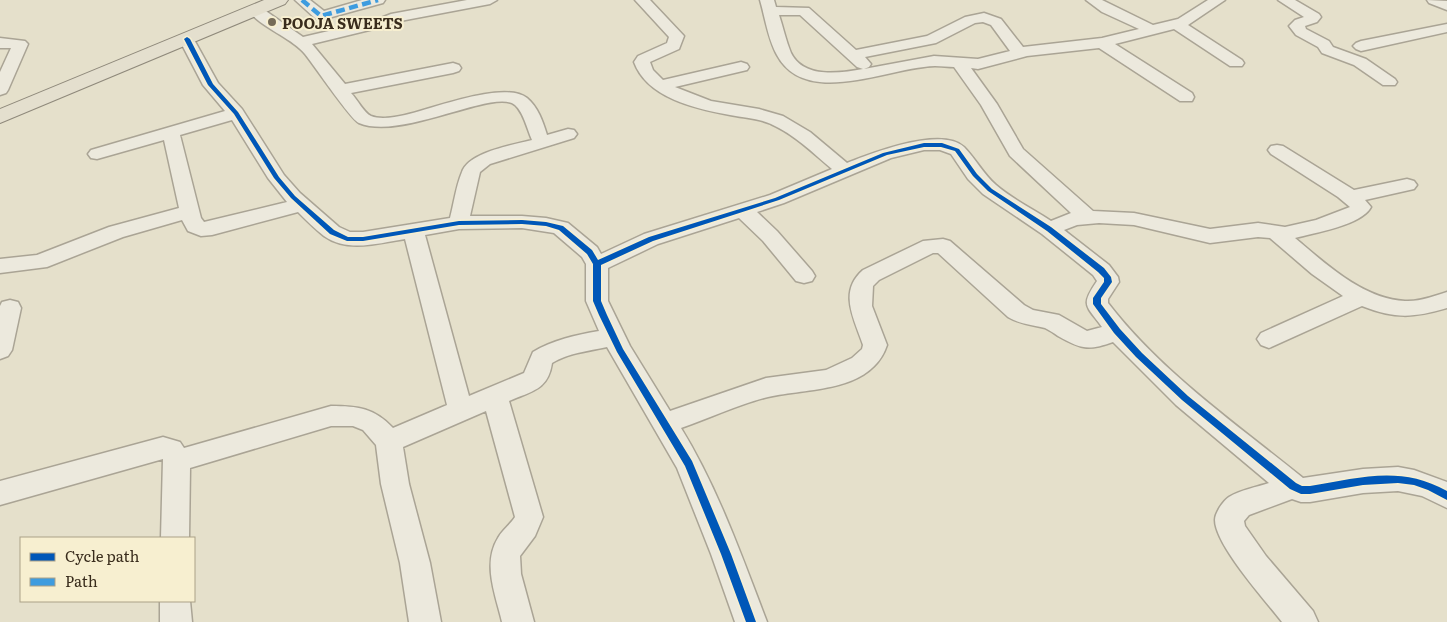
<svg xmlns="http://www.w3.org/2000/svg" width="1447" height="622" viewBox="0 0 1447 622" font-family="Literata,serif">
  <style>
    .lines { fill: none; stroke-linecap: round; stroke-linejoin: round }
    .minor-casing { stroke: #aaa495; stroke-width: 3 }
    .major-casing { stroke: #8f897b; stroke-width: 2 }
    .minor { fill: #ece9dd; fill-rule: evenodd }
    .major { fill: #e4dfce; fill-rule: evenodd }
    .quiet { stroke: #3e9cdf; stroke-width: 4.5; stroke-dasharray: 9 4.5; stroke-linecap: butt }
    .cycleway-casing { stroke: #f7efd0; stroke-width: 3 }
    .cycleway { fill: #0057b8; fill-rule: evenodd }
    .poi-dot { fill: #756b59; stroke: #f7efd0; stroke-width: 2 }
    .labels { text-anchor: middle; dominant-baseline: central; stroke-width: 4; stroke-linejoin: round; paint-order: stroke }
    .far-poi-label { font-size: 15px; font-weight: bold; fill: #392c1c; stroke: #f7efd0; text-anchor: start }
  </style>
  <rect width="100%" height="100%" fill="#e5e0cb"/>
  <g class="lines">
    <defs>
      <g id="minor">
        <polygon points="295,0 310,0 324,11 362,0 385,0 383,3 321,20 316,19"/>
        <path d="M467 0H497L490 4 395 22 386 26 312 44 345 84 453 63 459 65 461 68 459 71 453 73 351 93C357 99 364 113 371 116 381 120 395 117 405 115 432 109 504 80 527 98 538 107 543 122 547 135L568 129 574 130 577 134 574 138 490 164 480 172 470 216H522L546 218 568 223 597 247 601 254 644 234 770 195 832 169C813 153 794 134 771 124 758 118 744 118 730 115 696 109 647 98 634 62L638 56 667 43 669 37 635 0H650L684 36 679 49 650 62 653 70 663 80 741 62 747 64 749 67 747 70 675 87 711 101 759 109 783 116 810 132 847 163C872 153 941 126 964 147 976 159 983 174 996 185 1012 199 1033 209 1051 221L1071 213 1010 156 981 105 954 67C948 67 941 66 935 66 889 67 806 109 777 55 768 39 765 17 760 0H774L776 7 809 8 856 50 927 36 965 17 984 13 1001 19 1023 47 1102 38 1139 29 1102 12 1086 0H1102L1153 25 1178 19 1208 0H1225L1188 25 1242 60 1244 63 1242 66H1230L1174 29 1115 44 1192 93 1194 97 1192 101H1180L1099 48 1027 56 978 69 971 68 997 104 1023 149 1093 211 1134 213 1210 229 1258 223 1285 227 1316 220 1350 207 1338 197 1271 154 1268 150 1271 146 1277 145 1283 146 1354 190 1407 179 1414 181 1417 185 1414 189 1365 200 1371 207C1362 225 1314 233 1295 238 1326 264 1363 299 1405 301 1419 302 1434 296 1447 292V308C1413 318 1395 319 1362 306L1269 348 1261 345 1257 339 1261 333 1343 296 1312 274 1270 238 1258 237 1210 243 1134 225 1099 223 1077 225 1064 230 1109 265 1118 277 1119 282 1108 299V303C1161 372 1235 423 1303 478L1363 469 1398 467 1414 470 1447 482V508L1422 496 1398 491 1363 493 1310 502H1301L1292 499 1249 515 1244 521 1245 526 1266 556 1313 611 1318 622H1282C1266 601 1215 545 1215 520 1215 513 1223 501 1229 497 1240 490 1257 487 1269 483L1176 405 1113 342C1088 351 1081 349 1058 336 1054 333 1049 330 1045 328 1030 324 1022 325 1008 317L938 253H933L879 280 873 286 872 306 887 345C871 393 807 388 768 397 739 404 710 418 681 428 718 488 742 557 767 622H735L711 554 677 468 607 347C588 351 569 353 552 363 548 390 532 391 509 401L543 517 535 536 520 556 521 574 534 622H502C496 596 482 564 498 538 502 530 510 525 515 517L486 411 403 447 409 484 430 563 441 622H409L400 563 381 484 376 445 363 430 353 426H331L190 468 189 538H161L163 459 0 505V481L163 437 180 442 184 448 331 406C358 406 374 408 393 428L447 405 405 239C379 243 348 253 324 236 315 229 306 220 298 212L212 235 201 236 188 231 182 220 123 237 47 267 0 273V259L37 255 109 227 179 208 164 140 97 159 91 158 88 154 91 150 225 111 203 85 179 39 182 36H192L218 83 242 109 284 175 300 193 339 227 350 232H363L450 218C454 203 456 186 462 172 469 152 513 145 532 140 527 129 524 113 515 105 494 88 402 141 359 123 351 120 314 65 305 54 291 37 261 28 248 10L250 7H260L303 37 376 20 391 14ZM779 15H800L857 67 863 69C840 73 804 79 791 53 786 41 783 27 779 15ZM983 22 991 25 1010 51 978 59 934 56 864 69 869 67 871 64 865 57 936 43 975 23ZM232 120 268 178 287 202 204 222 201 218 180 135ZM924 150H940L951 154 968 179 983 194 1042 234 1093 275 1097 281C1080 306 1086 305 1102 327L1087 331 1059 315 1033 310 1024 305 950 241 943 239 923 241 863 270C838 292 854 318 863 345L862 349 852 358 826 370 766 378 670 411 630 346 608 301V268L658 244 739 218 763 241 796 281 804 283 812 281 815 276 812 271 777 231 757 212 784 203 891 158ZM522 228 554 233 582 257 586 264V301L599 331C576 335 553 340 533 352L524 373 469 396 425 235 459 229Z"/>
        <polygon points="1278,0 1295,0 1319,14 1321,17 1317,22 1305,26 1306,29 1329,41 1333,47 1366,59 1395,79 1397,82 1395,85 1383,85 1354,65 1322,53 1318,47 1296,35 1289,26 1295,20 1304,17"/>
        <polygon points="1427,0 1447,1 1447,10 1429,3"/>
        <polygon points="1447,24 1447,32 1361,51 1356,49 1353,46 1356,43 1361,41"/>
        <polygon points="0,38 25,41 28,44 8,90 6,93 0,95 0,72 11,48 0,48"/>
        <polygon points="10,300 18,302 21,308 12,350 8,356 0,359 0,306 2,302"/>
        <polygon points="160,601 190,601 192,622 160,622"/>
      </g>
      <polygon id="major" points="264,0 288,0 285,4 0,123 0,109"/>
    </defs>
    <!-- minor casing -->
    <use href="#minor" class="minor-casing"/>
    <!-- major casing -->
    <use href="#major" class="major-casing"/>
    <!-- minor -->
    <use href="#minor" class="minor"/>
    <!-- major -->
    <use href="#major" class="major"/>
    <!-- quiet -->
    <polyline class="quiet" points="302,0 321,16 378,0"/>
    <defs>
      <path id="cycleway" d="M187 37 190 39 213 84 238 112 279 177 295 196 334 230 348 237H363L459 221 522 220 546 222 563 226 592 250 598 260 649 237 775 198 883 153 924 143H942L959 149 977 174 992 189 1051 227 1104 268 1111 277 1112 282 1101 298V304L1120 329 1142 353 1188 396 1296 483 1302 486H1310C1360 478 1400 465 1447 491V500L1428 490 1414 485 1398 483 1363 485 1310 494H1301L1290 489 1182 400 1136 357 1114 333 1093 304V298L1104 282V278L1098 272 1047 231 988 191 973 176 955 151 941 147H924L887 155 779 200 653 241 601 265V301L607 315 623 349 692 461 731 554 756 622H746L721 554 685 466 617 352 599 315 593 301V264L587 254 559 230 546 226 522 224 459 225 363 241H347L330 234 291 198 274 178 234 114 208 85 184 39Z"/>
    </defs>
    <!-- cycleway casing -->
    <use href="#cycleway" class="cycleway-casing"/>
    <!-- cycleway -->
    <use href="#cycleway" class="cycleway"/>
  </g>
  <!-- markers -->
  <circle class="poi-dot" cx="272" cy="22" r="5"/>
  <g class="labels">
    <!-- far-poi labels -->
    <g class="far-poi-label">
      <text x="282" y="22">POOJA SWEETS</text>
    </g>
  </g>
  <!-- legend -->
  <rect x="20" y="537" width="175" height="65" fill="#f7efd0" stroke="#aba188"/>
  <rect x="30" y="553" width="25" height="8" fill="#0057b8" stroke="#aba188"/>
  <text x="65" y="562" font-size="15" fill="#392c1c">Cycle path</text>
  <rect x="30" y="578" width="25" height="8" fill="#3e9cdf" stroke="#aba188"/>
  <text x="65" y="587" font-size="15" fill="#392c1c">Path</text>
</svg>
